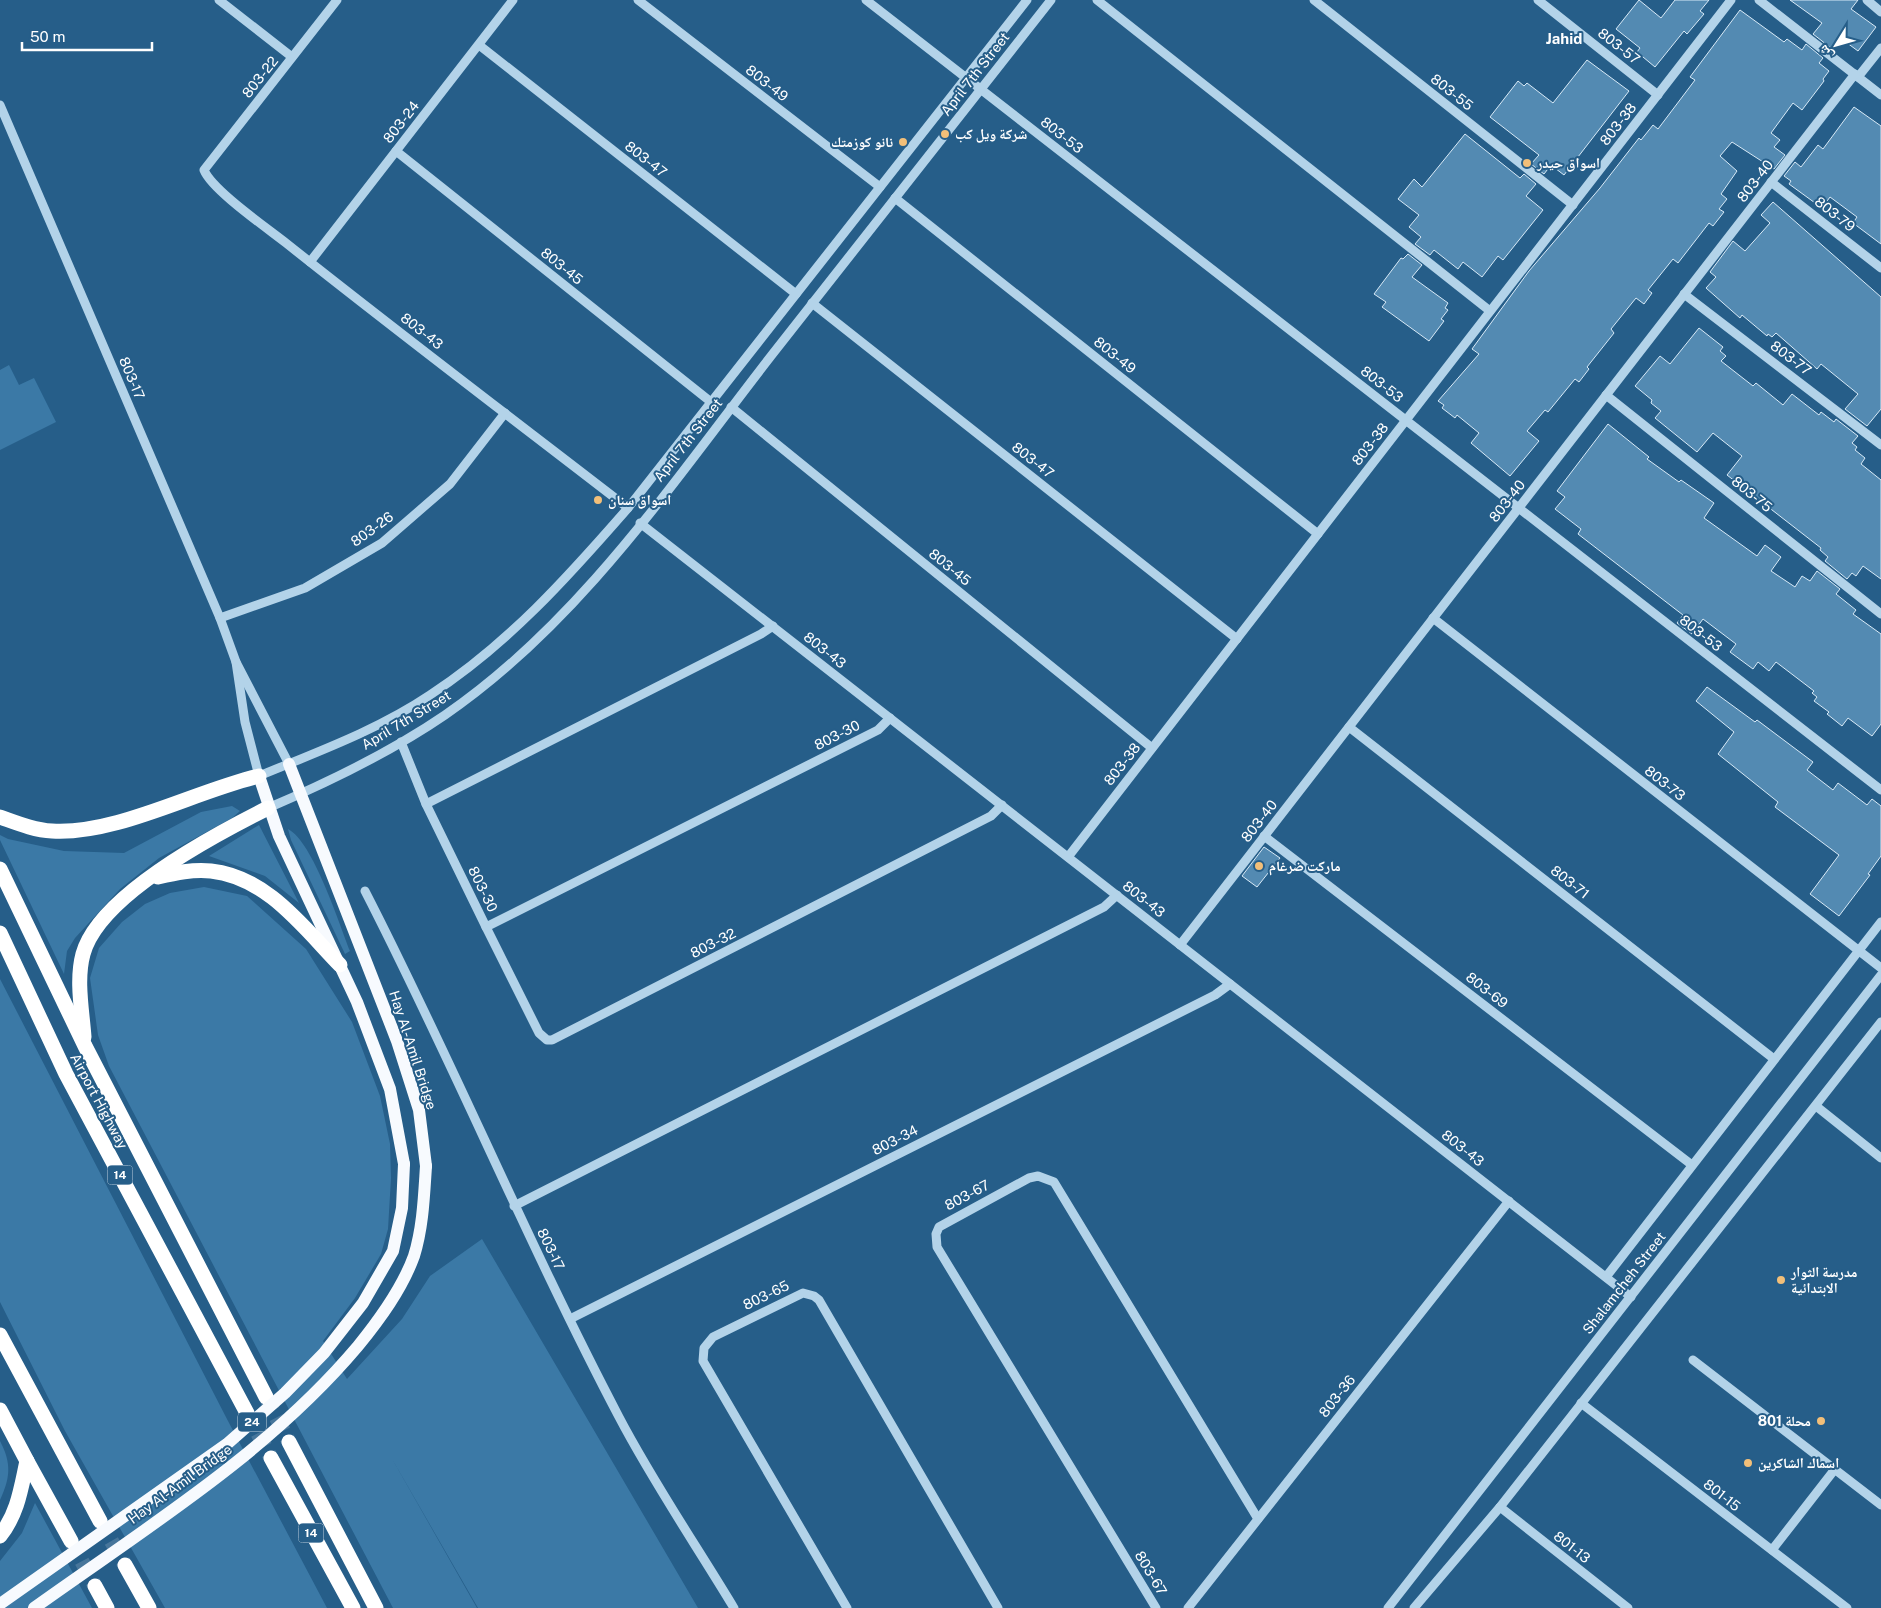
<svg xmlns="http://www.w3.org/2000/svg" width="1881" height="1608" viewBox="0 0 1881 1608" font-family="'Public Sans','Noto Naskh Arabic',sans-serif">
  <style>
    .green { fill: #3b79a6 }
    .building { fill: #538ab2; stroke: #d8eaf7 }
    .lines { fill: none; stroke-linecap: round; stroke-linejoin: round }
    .highway-tunnel { stroke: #47769b; stroke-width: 15; stroke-dasharray: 15 8; stroke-linecap: butt }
    .minor { stroke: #b3d3e9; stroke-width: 9 }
    .major { stroke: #f7fafe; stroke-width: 12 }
    .highway { stroke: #fff; stroke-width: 15 }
    .major-bridge { stroke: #f7fafe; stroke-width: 12 }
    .poi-dot { fill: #f2bf79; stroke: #265e89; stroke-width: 2 }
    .labels { text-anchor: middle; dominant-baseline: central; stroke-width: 4; stroke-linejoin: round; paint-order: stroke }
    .shield { fill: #265e89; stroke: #becfdc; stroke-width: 1 }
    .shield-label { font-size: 12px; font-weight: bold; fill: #fff }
    .street-label { font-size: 14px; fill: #fff; stroke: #265e89 }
    .poi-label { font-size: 14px; font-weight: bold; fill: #fff; stroke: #265e89; text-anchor: start }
    .neighbourhood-label { font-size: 15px; font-weight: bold; fill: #fff; stroke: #265e89 }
  </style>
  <rect width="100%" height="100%" fill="#265e89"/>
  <!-- green -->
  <g class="green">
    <polygon points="9,365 19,385 34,378 56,422 0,450 0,370"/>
    <polygon points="232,806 240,811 232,818 159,858 120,889 75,938 67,951 64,974 0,840 0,835 8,839 64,851 124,853 201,812"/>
    <polygon points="259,825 299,903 265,876 209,856"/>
    <path d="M288 829C313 842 339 923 350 951L345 954 291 840Z"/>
    <polygon points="204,887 247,896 306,949 352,1022 380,1096 390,1144 391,1178 388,1229 381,1254 355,1298 323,1341 347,1379 402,1319 430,1276 482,1239 698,1608 478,1608 391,1457 477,1608 393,1608 109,1066 98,1035 90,978 99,948 122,922 145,904 170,893"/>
    <polygon points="0,979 228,1421 327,1608 165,1608 65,1431 0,1302"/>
    <path d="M0 1441C12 1464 10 1478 0 1500Z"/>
    <polygon points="35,1503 92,1608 0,1608 0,1561 22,1533"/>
  </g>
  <!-- building -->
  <g class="building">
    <polygon points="1639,0 1661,18 1675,0 1709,0 1700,11 1704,14 1687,34 1684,31 1655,67 1637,52 1640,48 1616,29"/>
    <polygon points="1790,0 1858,0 1851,9 1876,27 1858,51 1839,37 1831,48 1813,34 1822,23"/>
    <polygon points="1740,10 1784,42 1787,39 1802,50 1806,44 1823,58 1819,63 1829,71 1823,79 1824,81 1802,110 1793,103 1771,133 1780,140 1774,147 1785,155 1774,169 1732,142 1720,156 1737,171 1721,194 1727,199 1719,209 1724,212 1713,226 1709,223 1678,263 1673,259 1648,290 1652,293 1644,304 1636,298 1611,329 1614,333 1587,367 1589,369 1579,382 1575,379 1548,412 1545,410 1527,431 1539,441 1510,476 1471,443 1479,433 1457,415 1455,418 1442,408 1444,405 1438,401 1479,354 1472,349 1529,271 1600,188 1639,138 1641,140 1653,125 1658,129 1695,80 1690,77"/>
    <polygon points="1587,60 1629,91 1564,175 1551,165 1544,174 1531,164 1539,155 1490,117 1518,81 1524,86 1527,83 1553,103"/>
    <polygon points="1854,107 1881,126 1881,244 1853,223 1857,217 1830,197 1822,208 1789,184 1791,181 1784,176 1795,162 1801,167 1818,145 1823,149"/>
    <polygon points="1465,134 1520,178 1524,174 1536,184 1526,196 1543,210 1503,260 1498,256 1482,277 1463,262 1458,269 1434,250 1430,255 1415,244 1421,237 1409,227 1419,215 1398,199 1414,179 1422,187"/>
    <polygon points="1773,202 1881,297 1881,409 1867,426 1845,409 1858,394 1821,364 1817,369 1776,333 1772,337 1768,334 1767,336 1742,315 1740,318 1706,288 1716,277 1710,272 1733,241 1745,251 1770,223 1761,215"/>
    <polygon points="1408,254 1422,265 1412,277 1448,303 1445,308 1448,310 1441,319 1444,321 1429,341 1382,307 1386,302 1374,294 1401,258 1403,259"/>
    <polygon points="1699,328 1723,347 1720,351 1726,356 1721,361 1753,386 1756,383 1783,405 1792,394 1819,415 1821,412 1834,422 1836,419 1858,436 1852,443 1857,447 1855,450 1865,458 1861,464 1881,480 1881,579 1863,566 1856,576 1852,573 1847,579 1825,561 1828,557 1820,550 1821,548 1727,475 1742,456 1713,433 1697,452 1655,418 1661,411 1651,403 1652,400 1635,386 1660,356 1670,364"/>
    <polygon points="1608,424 1649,457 1647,459 1679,482 1681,480 1714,503 1704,518 1757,556 1765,545 1781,557 1771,571 1795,587 1802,576 1810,581 1817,571 1840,589 1836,594 1856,610 1853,614 1881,634 1881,724 1872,736 1848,718 1842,726 1827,714 1829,712 1814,701 1817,697 1812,693 1814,691 1776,662 1769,671 1758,662 1753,669 1730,652 1736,644 1703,619 1692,634 1677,623 1683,615 1578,534 1581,529 1555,509 1565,497 1557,491"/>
    <polygon points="1707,687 1755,722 1757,720 1813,762 1807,770 1833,790 1838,783 1867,805 1872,799 1881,806 1881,856 1868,874 1870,875 1839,916 1810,894 1839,855 1775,807 1778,802 1718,754 1734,732 1696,701"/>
    <polygon points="1264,847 1280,858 1257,887 1242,876"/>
  </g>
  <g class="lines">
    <!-- highway-tunnel -->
    <g class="highway-tunnel">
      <polyline points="266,1397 289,1442"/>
      <polyline points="247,1413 271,1458"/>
      <polyline points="100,1521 125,1565"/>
      <polyline points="71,1541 95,1586"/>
    </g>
    <!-- minor -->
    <g class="minor">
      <polyline points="219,0 292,57"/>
      <path d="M337 0 204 170C212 190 267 228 286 243 399 333 514 420 628 508"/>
      <polyline points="638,0 880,187"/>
      <polyline points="866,0 1881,790"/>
      <polyline points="1097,0 1490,311"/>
      <polyline points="1314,0 1573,205"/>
      <polyline points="1538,0 1658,95"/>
      <polyline points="1759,0 1881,95"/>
      <polyline points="1867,0 1881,12"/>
      <polyline points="479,45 796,294"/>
      <polyline points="1858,77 1881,48"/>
      <polyline points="0,105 220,618 236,662 289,764"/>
      <polyline points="396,151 711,402"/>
      <polyline points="1771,182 1881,268"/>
      <polyline points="895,198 1318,534"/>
      <polyline points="310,262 513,0"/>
      <polyline points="1684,294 1881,445"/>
      <polyline points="812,303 1237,639"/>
      <polyline points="1606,395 1881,614"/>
      <polyline points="731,407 1152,748"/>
      <polyline points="640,523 1631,1297"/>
      <polyline points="220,618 305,588 382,543 450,484 505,413"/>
      <polyline points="1433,618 1881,968"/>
      <polyline points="773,626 761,634 426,804 486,927 878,730 890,718"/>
      <path d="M236 662 245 722 259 776C317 752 378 730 430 695 508 644 567 578 628 508L1027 0"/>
      <polyline points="1349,727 1774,1059"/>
      <polyline points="401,742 426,804"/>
      <path d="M268 808C329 782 391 752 445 715 579 623 673 482 771 356 864 237 957 118 1051 0"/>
      <polyline points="1264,836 1692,1165"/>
      <polyline points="1068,857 1731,0"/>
      <path d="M365 891C454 1064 528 1244 619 1417 653 1482 696 1545 734 1608"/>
      <polyline points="486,927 539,1033 547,1040 552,1040 991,816 1002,805"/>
      <polyline points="1180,945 1855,74"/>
      <polyline points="1816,1106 1881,1158"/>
      <polyline points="514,1206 1104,907 1117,895"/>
      <polyline points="1606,1277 1881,922"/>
      <polyline points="570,1319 1215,995 1230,984"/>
      <polyline points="1693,1360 1881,1505"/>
      <polyline points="1581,1403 1847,1608"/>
      <polyline points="1500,1507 1628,1608"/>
      <polyline points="1772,1550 1835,1469"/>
      <polyline points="847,1608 703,1361 704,1348 713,1337 803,1293 814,1296 819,1300 998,1608"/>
      <polyline points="1156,1608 937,1247 936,1234 939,1227 1029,1178 1038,1176 1054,1182 1258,1519"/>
      <polyline points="1188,1608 1509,1201"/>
      <polyline points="1388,1608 1881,975"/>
      <polyline points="1414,1608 1500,1507 1881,1022"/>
    </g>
    <!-- major -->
    <g class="major">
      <polyline points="289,764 397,1041 419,1110 426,1166"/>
      <polyline points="259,776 279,836 357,1002 390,1089 404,1164"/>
    </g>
    <!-- highway -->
    <g class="highway">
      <path d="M0 817C17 823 34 830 52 831 116 835 195 791 259 776"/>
      <polyline points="0,869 85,1046 266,1397"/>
      <path d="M158 877C175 873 193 869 211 871 267 877 303 927 340 965"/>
      <polyline points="0,933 66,1074 247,1413"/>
      <path d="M84 1037C82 1010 76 980 83 954 99 895 216 834 268 808"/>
      <polyline points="0,1335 100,1521"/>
      <path d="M0 1410 27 1461C21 1488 18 1513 0 1536"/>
      <polyline points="289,1442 376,1608"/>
      <polyline points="271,1458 353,1608"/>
      <polyline points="27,1461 71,1541"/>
      <polyline points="125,1565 149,1608"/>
      <polyline points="95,1586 107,1608"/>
    </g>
    <!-- major-bridge -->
    <g class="major-bridge">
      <polyline points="0,1604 227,1444 285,1393 324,1353 363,1303 393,1251 402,1208 404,1164"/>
      <path d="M34 1608C147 1527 268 1453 358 1346 380 1319 402 1289 414 1256 423 1227 424 1196 426 1166"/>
    </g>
  </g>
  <!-- markers -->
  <g class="poi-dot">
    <circle cx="945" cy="134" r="5"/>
    <circle cx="903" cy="142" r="5"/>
    <circle cx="1527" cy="163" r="5"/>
    <circle cx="598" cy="500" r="5"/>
    <circle cx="1259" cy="866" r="5"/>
    <circle cx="1781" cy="1280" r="5"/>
    <circle cx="1821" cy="1421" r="5"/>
    <circle cx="1748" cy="1463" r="5"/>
  </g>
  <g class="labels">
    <!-- shield labels -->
    <g class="shield">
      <rect x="107.5" y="1165.5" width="25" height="19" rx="4"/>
      <rect x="238" y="1412.5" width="28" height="19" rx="4"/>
      <rect x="298.5" y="1523.5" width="25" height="19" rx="4"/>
    </g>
    <g class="shield-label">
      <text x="120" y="1175">14</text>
      <text x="252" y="1422">24</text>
      <text x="311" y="1533">14</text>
    </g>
    <!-- street labels -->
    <g class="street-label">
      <text transform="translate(1619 46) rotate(38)">803-57</text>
      <text transform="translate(975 74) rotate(-52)">April 7th Street</text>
      <text transform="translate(260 77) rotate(-52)">803-22</text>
      <text transform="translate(767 83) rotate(38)">803-49</text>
      <text transform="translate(1452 92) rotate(38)">803-55</text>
      <text transform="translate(401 122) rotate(-52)">803-24</text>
      <text transform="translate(1618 124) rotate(-52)">803-38</text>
      <text transform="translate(1062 135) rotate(38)">803-53</text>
      <text transform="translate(646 159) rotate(38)">803-47</text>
      <text transform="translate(1755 181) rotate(-52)">803-40</text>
      <text transform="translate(1835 214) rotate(38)">803-79</text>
      <text transform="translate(562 266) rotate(39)">803-45</text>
      <text transform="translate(422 331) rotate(38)">803-43</text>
      <text transform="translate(1115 355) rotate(39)">803-49</text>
      <text transform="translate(1791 358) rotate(37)">803-77</text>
      <text transform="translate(132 378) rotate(67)">803-17</text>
      <text transform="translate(1382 384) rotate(38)">803-53</text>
      <text transform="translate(688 440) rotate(-52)">April 7th Street</text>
      <text transform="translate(1370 444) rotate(-52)">803-38</text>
      <text transform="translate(1033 460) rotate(38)">803-47</text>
      <text transform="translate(1752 494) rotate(39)">803-75</text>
      <text transform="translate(1507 501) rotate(-52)">803-40</text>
      <text transform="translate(372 529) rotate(-36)">803-26</text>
      <text transform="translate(950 567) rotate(39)">803-45</text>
      <text transform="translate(1701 633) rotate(38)">803-53</text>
      <text transform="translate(825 650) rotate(38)">803-43</text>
      <text transform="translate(406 720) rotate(-31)">April 7th Street</text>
      <text transform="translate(837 735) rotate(-27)">803-30</text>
      <text transform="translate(1122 764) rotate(-52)">803-38</text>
      <text transform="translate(1665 783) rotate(38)">803-73</text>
      <text transform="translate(1259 821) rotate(-52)">803-40</text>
      <text transform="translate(1570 882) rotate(38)">803-71</text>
      <text transform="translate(483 889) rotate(64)">803-30</text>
      <text transform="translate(1144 899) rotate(38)">803-43</text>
      <text transform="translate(713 943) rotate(-27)">803-32</text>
      <text transform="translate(1487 990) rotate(38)">803-69</text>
      <text transform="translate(413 1050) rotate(72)">Hay Al-Amil Bridge</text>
      <text transform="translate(99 1101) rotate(62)">Airport Highway</text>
      <text transform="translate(895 1140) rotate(-27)">803-34</text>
      <text transform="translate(1463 1148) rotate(38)">803-43</text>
      <text transform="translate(967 1195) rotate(-28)">803-67</text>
      <text transform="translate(551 1249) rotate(64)">803-17</text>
      <text transform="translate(1624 1283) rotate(-52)">Shalamcheh Street</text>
      <text transform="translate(766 1295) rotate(-26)">803-65</text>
      <text transform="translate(1337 1396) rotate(-52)">803-36</text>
      <text transform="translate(180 1484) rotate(-36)">Hay Al-Amil Bridge</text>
      <text transform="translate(1722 1495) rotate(38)">801-15</text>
      <text transform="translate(1572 1547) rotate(38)">801-13</text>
      <text transform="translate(1151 1573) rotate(59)">803-67</text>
    </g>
    <!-- poi labels -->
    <g class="poi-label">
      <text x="955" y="134">شركة ويل كب</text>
      <text x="893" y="142" text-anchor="end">نانو كوزمتك</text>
      <text x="1537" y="163">اسواق حيدر</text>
      <text x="608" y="500">اسواق سنان</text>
      <text x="1269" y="866">ماركت ضرغام</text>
      <text x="1791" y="1272">مدرسة الثوار<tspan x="1791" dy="16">الابتدائية</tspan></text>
      <text x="1811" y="1421" text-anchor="end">محلة 801</text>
      <text x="1758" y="1463">اسماك الشاكرين</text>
    </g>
    <!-- neighbourhood labels -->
    <g class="neighbourhood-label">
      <text x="1564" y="38">Jahid</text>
    </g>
  </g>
  <!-- north arrow -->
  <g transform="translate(1836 45) rotate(233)" stroke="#265e89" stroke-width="4" paint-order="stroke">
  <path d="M0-4L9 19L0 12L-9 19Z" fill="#ffffff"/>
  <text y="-8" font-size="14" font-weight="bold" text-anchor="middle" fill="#ffffff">ش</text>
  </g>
  <!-- scale -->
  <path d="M22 42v8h130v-8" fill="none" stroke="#ffffff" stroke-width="2.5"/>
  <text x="30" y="42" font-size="15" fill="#ffffff" stroke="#265e89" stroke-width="4" paint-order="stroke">50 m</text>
</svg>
